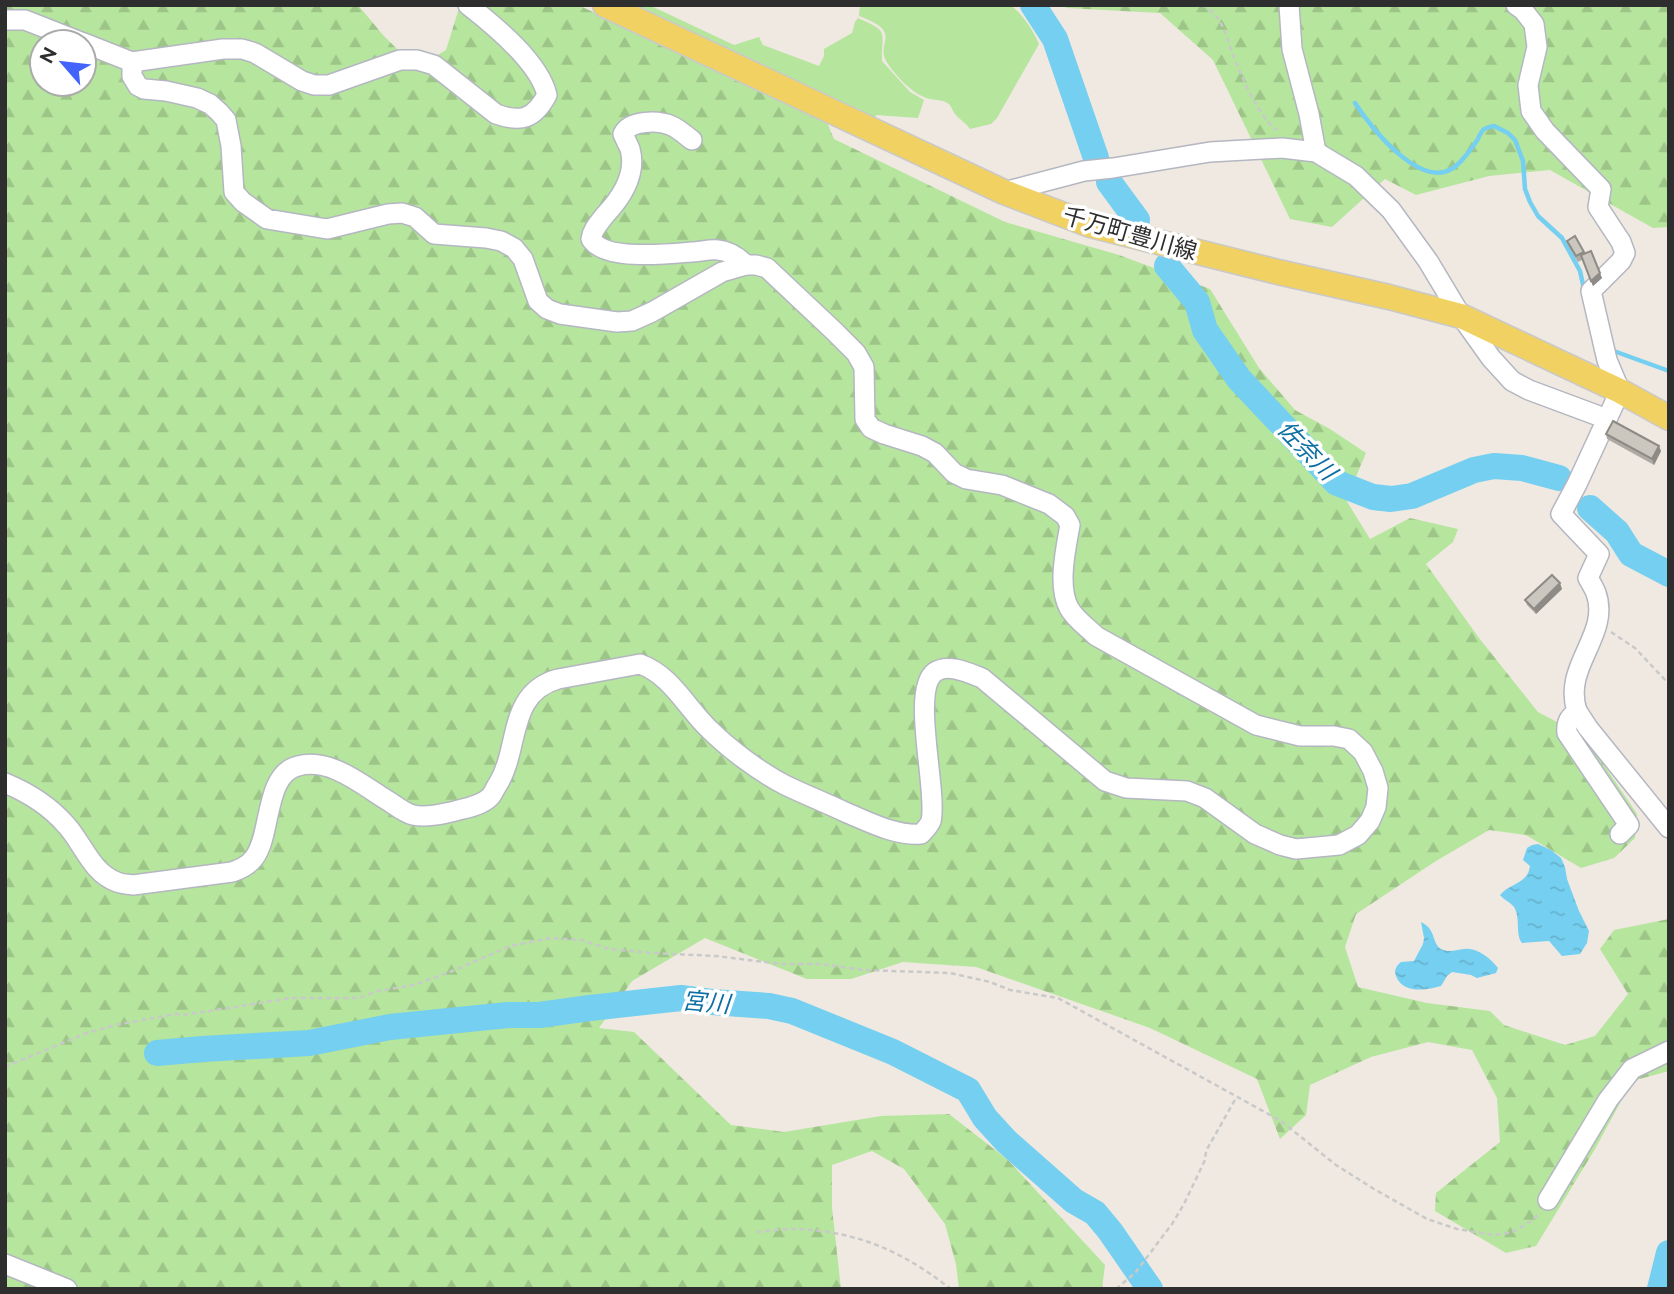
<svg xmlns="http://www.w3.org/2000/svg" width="1674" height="1294" viewBox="0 0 1674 1294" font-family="Raleway,'Noto Sans JP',sans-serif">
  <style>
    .grass { fill: #b6e59e }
    .forest { fill: url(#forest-firs); fill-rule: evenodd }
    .water { fill: url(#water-ripples) }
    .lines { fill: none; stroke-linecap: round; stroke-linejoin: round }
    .stream { stroke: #75cff0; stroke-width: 4.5 }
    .river { stroke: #75cff0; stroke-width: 26 }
    .minor-casing { stroke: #b4b7c1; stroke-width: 22 }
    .major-casing { stroke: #c9c9c9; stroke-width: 27 }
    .path { stroke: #c9c9c9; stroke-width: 2.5; stroke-dasharray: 5 3.5; stroke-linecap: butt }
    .minor { stroke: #fff; stroke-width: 19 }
    .major { stroke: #f2d163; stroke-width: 24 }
    .wall { fill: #afaba4 }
    .shaded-wall { fill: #8e8b86 }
    .building { fill: #cbc7bf; stroke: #8e8b86; stroke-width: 2 }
    .labels { text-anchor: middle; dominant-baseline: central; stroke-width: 7; stroke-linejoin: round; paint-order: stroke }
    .street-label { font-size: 23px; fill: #2e2e2e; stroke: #fff }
    .water-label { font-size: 24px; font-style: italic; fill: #0d6fa3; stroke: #fff }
  </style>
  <defs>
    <pattern id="forest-firs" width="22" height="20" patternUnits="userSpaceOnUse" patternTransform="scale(1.75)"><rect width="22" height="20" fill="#b6e59e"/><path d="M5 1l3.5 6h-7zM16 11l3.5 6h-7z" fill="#9dc588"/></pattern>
    <pattern id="water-ripples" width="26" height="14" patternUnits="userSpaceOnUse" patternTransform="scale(1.75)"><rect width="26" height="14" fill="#75cff0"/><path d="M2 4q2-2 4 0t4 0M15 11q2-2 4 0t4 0" fill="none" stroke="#66b2ce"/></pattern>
  </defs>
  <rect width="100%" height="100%" fill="#efe9e1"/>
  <!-- grass -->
  <g class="grass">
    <path d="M624 5H649L734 45 759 37 763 45 819 66 824 56V49L852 33 855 22 858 18C891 33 881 30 882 61L910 92 924 100 918 118 876 115 874 125Z"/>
    <path d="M860 5H1011C1024 17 1032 28 1039 44L997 118 991 124 970 129C965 122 960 120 955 114 953 112 952 108 950 105 942 98 932 101 924 97 910 91 897 77 888 64 872 42 907 34 859 16Z"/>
  </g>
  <!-- forest -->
  <g class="forest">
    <path d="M5 5H358L383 35 416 68 446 50 460 5H578L826 120 834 139 1005 222 1119 255 1210 289 1259 368 1295 410 1330 429 1366 453 1346 500 1370 539 1410 518 1458 529 1453 542 1426 564 1479 638 1538 712 1585 737 1637 814 1635 838 1614 858 1581 868 1526 835 1489 830 1436 861 1356 914 1345 947 1358 987 1427 1003 1490 1011 1504 1025 1565 1045 1595 1036 1628 994 1600 949 1614 930 1669 919V1071L1632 1081 1595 1149 1536 1246 1506 1253 1435 1211 1436 1193 1500 1142 1497 1098 1472 1050 1428 1042 1371 1057 1310 1085 1306 1115 1280 1139 1257 1079 1150 1028 976 967 903 962 851 979H807L705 938 632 981 599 1028 634 1032 731 1125 784 1132 881 1116 949 1114 1008 1160 1105 1265 1102 1289H959L956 1264 945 1224 904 1169 872 1151 832 1165V1208L841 1289H5ZM42 42H84V84H42Z"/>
    <polygon points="1062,5 1669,5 1669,227 1653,228 1550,170 1489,176 1416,195 1385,179 1332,227 1290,219 1213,60 1160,13 1067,8"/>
  </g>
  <!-- water -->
  <g class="water">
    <path d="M1538 844 1551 850 1561 858 1565 867 1567 879 1579 911 1589 931 1587 943 1580 954 1562 956 1549 941 1522 943C1515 934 1521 919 1514 907 1510 902 1504 900 1500 895 1510 883 1528 884 1530 866L1523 860 1527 848 1532 845Z"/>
    <path d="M1421 922C1437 930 1431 942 1441 949 1448 953 1456 950 1464 949 1477 947 1490 958 1498 968L1496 973 1477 978 1471 975 1452 972 1447 976 1441 986C1428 990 1404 994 1397 978 1393 971 1396 966 1401 962L1414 961 1423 944 1424 938Z"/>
  </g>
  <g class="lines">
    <!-- stream -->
    <g class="stream">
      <path d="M1355 103C1371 128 1424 195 1457 165 1465 158 1472 148 1478 139 1478 138 1482 131 1483 130 1486 127 1490 127 1494 126L1508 133 1515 140 1523 161 1525 189 1530 202 1538 216 1562 238 1580 271 1584 289"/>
      <polyline points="1611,350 1669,371"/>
    </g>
    <!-- river -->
    <g class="river">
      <polyline points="1033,5 1055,39 1096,158"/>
      <polyline points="1109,182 1137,220"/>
      <polyline points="1167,266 1197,302 1205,330 1239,379 1337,483 1373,497 1391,499 1412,496 1474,470 1494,466 1522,468 1559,478"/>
      <polyline points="1590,508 1617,532 1631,554 1669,574"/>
      <polyline points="157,1053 203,1049 309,1043 390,1027 508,1015 539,1015 590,1008 681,998 712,1002 769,1006 792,1011 893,1052 968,1090 985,1118 1006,1141 1074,1201 1095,1213 1110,1231 1150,1289"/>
      <polyline points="1660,1289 1669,1253"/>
    </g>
    <defs>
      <g id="minor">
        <polyline points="1289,5 1292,49 1309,114 1316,152"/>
        <path d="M1516 5 1523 10 1534 24 1537 47 1528 85 1531 111 1545 131 1601 189 1598 207 1621 242 1625 253 1621 261 1591 291 1607 360 1620 391 1577 484 1561 514 1599 554 1588 578C1591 583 1594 588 1596 593 1611 635 1562 666 1577 711 1569 718 1566 722 1567 733L1629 825 1620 834"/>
        <polyline points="5,20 25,20 81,42"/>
        <path d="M84 43 132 62 223 49H242L255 53 302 81 314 85H329L400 60H417L434 65 496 114C521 123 534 119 547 95 539 62 495 26 468 5"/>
        <path d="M692 140C685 135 679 129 672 126 658 120 630 120 623 134 625 139 628 144 630 149 637 174 621 198 605 215 599 223 592 230 591 239 604 261 668 254 691 252 700 252 709 249 718 250 730 251 738 257 746 265"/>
        <polyline points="1004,192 1084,171 1113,168 1210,152 1282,148 1316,152 1356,176 1391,210 1428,261 1461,316 1491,358 1512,381 1529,390 1607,419"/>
        <polyline points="1577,711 1588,728 1669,828"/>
        <path d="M5 783C29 793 50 806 67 826 83 844 92 873 117 882 121 884 128 884 133 885L232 872C240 869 248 866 254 858 272 835 264 774 298 766 331 757 363 786 390 802 396 806 405 813 413 815 426 818 442 814 455 811 466 808 481 806 490 797 493 794 495 788 498 784 520 749 507 693 558 679L640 664C671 675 686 707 709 729 729 749 761 773 787 786 806 795 826 803 845 812 869 822 895 836 921 834 925 830 929 826 931 821 938 791 910 690 935 672 948 663 969 673 982 678L1105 781 1126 788 1187 791 1205 798 1255 834 1280 845 1296 849 1339 845 1358 835 1370 821 1376 807 1378 788 1373 771 1363 752 1349 739 1334 736H1300L1256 725 1096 636C1087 627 1075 619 1069 608 1057 586 1066 548 1070 525L1065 516 1049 504 1002 485 966 479 954 473 935 453 922 446 884 434 871 428 865 419 864 367 856 353 834 331 767 268 756 265H746L722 272 652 312 632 321 617 322 560 314 547 309 538 301 523 259 514 248 501 241 486 238 434 234 415 217 402 213 388 214 327 229 267 219 243 202 234 192 231 146 226 120 219 112 210 104 197 98 166 91 144 89 138 86 132 76V62"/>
        <polyline points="1548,1200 1608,1100 1632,1069 1669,1051"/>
        <polyline points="5,1264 67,1289"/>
      </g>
      <polyline id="major" points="605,5 1004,192 1090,225 1278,272 1389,297 1461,316 1620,391 1669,418"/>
    </defs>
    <!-- minor casing -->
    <use href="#minor" class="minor-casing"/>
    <!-- major casing -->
    <use href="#major" class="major-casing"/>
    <!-- path -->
    <g class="path">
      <path d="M1202 5C1222 15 1226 35 1233 55 1241 75 1259 118 1277 130"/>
      <polyline points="1611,632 1635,648 1669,684"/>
      <polyline points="5,1067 84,1034 115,1025 176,1014 184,1015 291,998 359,998 378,991 414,985 455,970 510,946 551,938 581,940 609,949 652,953 716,956 781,964 821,964 864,970 950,973 990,982 1010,990 1058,998 1281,1121 1336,1165 1374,1189 1427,1219 1457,1229 1494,1235 1513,1232 1531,1221 1539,1214"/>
      <path d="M757 1232C769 1231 782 1229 795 1229 857 1231 902 1251 951 1289"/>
      <polyline points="1116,1289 1135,1273 1172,1224 1184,1204 1205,1160 1206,1151 1236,1098"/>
    </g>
    <!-- minor -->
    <use href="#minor" class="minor"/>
    <!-- major -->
    <use href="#major" class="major"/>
  </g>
  <!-- wall -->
  <g class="wall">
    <polygon points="1567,241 1584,252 1602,278 1593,286 1582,260 1578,262 1569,247"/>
    <polygon points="1606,434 1661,451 1654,465 1607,439"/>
    <polygon points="1562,589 1536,614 1527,605 1525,600"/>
  </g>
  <!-- shaded-wall -->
  <g class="shaded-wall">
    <polygon points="1600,273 1602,278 1593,286 1591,281"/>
    <polygon points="1659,446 1661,451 1654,465 1652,459"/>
    <polygon points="1560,583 1562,589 1536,614 1534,609"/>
  </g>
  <!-- building -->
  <g class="building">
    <polygon points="1575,236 1584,252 1576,256 1567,241"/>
    <polygon points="1591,251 1600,273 1591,281 1581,255"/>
    <polygon points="1613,421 1659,446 1652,459 1606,434"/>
    <polygon points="1552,575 1560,583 1534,609 1525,600"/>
  </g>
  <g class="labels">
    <!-- street labels -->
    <g class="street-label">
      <text transform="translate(1130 233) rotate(16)">千万町豊川線</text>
    </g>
    <!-- water labels -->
    <g class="water-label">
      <text transform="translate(1307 450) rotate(46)">佐奈川</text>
      <text transform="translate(706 1002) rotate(5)">宮川</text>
    </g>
  </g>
  <!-- border -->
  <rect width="1674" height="1294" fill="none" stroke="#2e2e2e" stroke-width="14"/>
  <!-- north arrow -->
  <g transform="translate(63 63) rotate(298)"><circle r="33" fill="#ffffff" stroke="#ababab" stroke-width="2"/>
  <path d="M0-5L12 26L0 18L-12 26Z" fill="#4264fb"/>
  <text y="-10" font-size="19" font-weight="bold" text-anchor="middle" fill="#2e2e2e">N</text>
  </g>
</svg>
